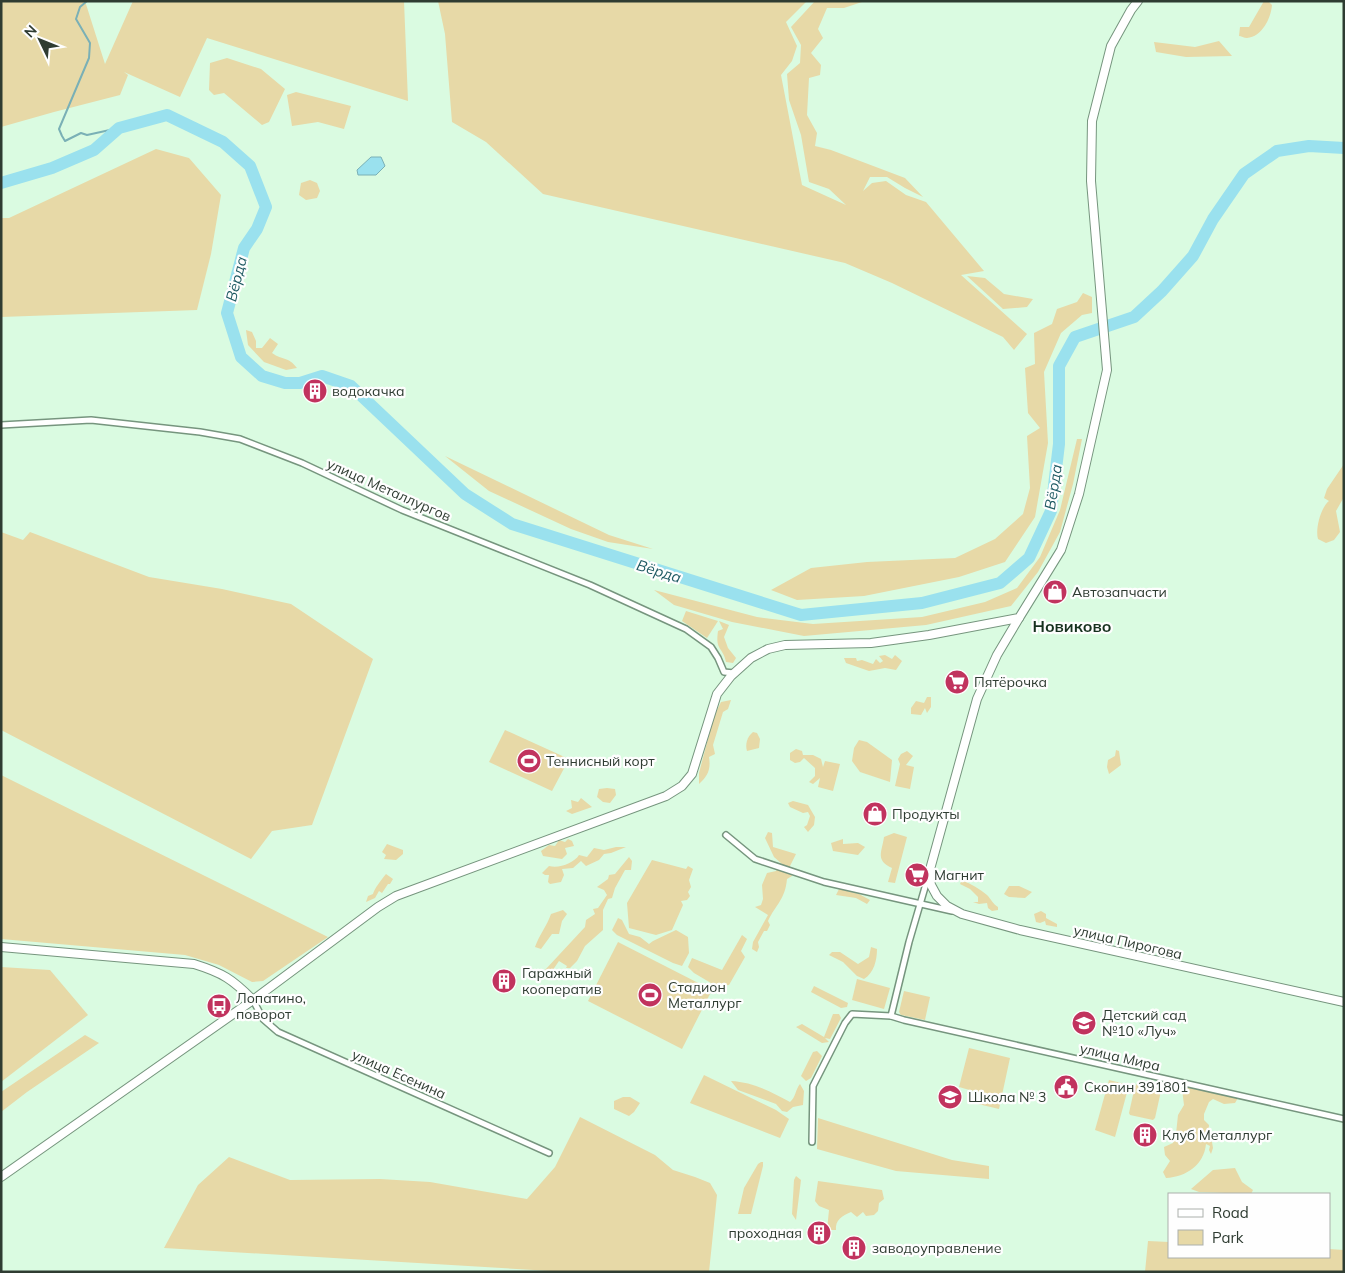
<svg xmlns="http://www.w3.org/2000/svg" width="1345" height="1273" viewBox="0 0 1345 1273" font-family="Mulish,sans-serif">
  <style>
    .green { fill: #e7d9a7 }
    .water { fill: #9ae1ee; stroke: #7ab0b6 }
    .lines { fill: none; stroke-linecap: round; stroke-linejoin: round }
    .stream { stroke: #7ab0b6; stroke-width: 2 }
    .river { stroke: #9ae1ee; stroke-width: 12 }
    .street-casing { stroke: #76957e; stroke-width: 8 }
    .secondary-casing { stroke: #76957e; stroke-width: 10 }
    .street { stroke: #fff; stroke-width: 5 }
    .secondary { stroke: #fff; stroke-width: 8 }
    .labels { text-anchor: middle; dominant-baseline: central; stroke-width: 4.5; stroke-linejoin: round; paint-order: stroke }
    .poi-label { font-size: 14px; fill: #2f3c32; stroke: #fefefe; text-anchor: start }
    .street-label { font-size: 14px; fill: #2f3c32; stroke: #fefefe }
    .water-label { font-size: 15px; font-style: italic; fill: #1d5962; stroke: #fefefe }
    .quarter-label { font-size: 16px; font-weight: bold; fill: #16311e; stroke: #fefefe }
  </style>
  <rect width="100%" height="100%" fill="#dafbe1"/>
  <!-- green -->
  <g class="green">
    <polygon points="1,1 85,1 105,64 133,1 404,1 408,101 207,38 180,97 124,72 128,75 120,95 54,112 1,127"/>
    <polygon points="438,1 807,1 786,22 797,46 792,61 781,75 802,185 846,205 829,189 809,182 801,135 789,100 787,74 800,63 801,45 791,27 815,1 865,1 844,8 827,8 818,29 823,38 811,53 821,65 820,75 809,78 807,115 817,133 815,146 831,150 905,178 923,197 905,188 887,177 870,177 863,191 872,183 886,181 906,195 926,202 984,271 961,275 1027,334 1014,350 1003,337 892,283 845,263 543,194 486,142 452,122 445,34"/>
    <path d="M1264 1H1268L1272 5C1271 18 1262 37 1247 38 1244 38 1241 36 1239 36L1240 27H1249Z"/>
    <polygon points="1219,41 1232,56 1186,57 1156,52 1154,42 1195,47"/>
    <polygon points="227,58 261,69 285,89 269,122 262,125 224,93 214,95 209,90 210,63"/>
    <polygon points="296,92 351,106 344,129 318,122 292,126 287,95"/>
    <polygon points="156,149 189,158 221,195 211,254 197,310 1,317 1,218 9,218"/>
    <polygon points="310,180 317,183 320,191 317,198 306,200 299,195 301,183"/>
    <polygon points="967,276 985,278 1004,294 1033,299 1027,307 1003,309"/>
    <polygon points="1083,293 1092,297 1092,313 1082,315 1061,333 1044,372 1048,443 1035,517 1005,562 959,577 864,596 797,600 771,590 811,568 867,562 955,558 995,539 1023,514 1030,488 1027,436 1040,428 1028,413 1025,368 1035,364 1034,333 1052,324 1057,309 1077,302"/>
    <path d="M246 330 252 332 256 341V348H262L270 338 278 344 272 353C283 361 288 356 297 368L286 370 264 362 248 345Z"/>
    <polygon points="1077,439 1082,439 1073,484 1060,532 1038,572 1011,606 926,625 804,636 732,622 674,605 654,590 757,617 813,624 922,617 985,602 1017,588 1040,557 1060,510"/>
    <polygon points="445,456 609,535 653,549 608,542 571,529 489,491"/>
    <path d="M1344 464V497L1336 511 1340 532 1334 540 1326 543 1318 539C1315 529 1321 507 1329 501L1324 498 1327 489Z"/>
    <polygon points="1,532 23,540 30,532 149,577 222,589 291,604 373,659 312,825 272,831 251,859 1,730"/>
    <polygon points="686,611 718,621 707,638 682,621"/>
    <path d="M719 621 729 625 724 637 728 648 736 658 733 663 726 662C723 647 715 651 718 631L723 629Z"/>
    <polygon points="885,655 892,659 895,655 902,661 896,670 885,668 869,671 846,663 844,658 856,658 857,661 862,660 873,664 876,659 880,663 883,661 879,656"/>
    <polygon points="927,697 931,697 931,707 927,713 925,708 921,715 911,714 911,708 916,701 924,703"/>
    <path d="M731 700 728 709 723 712 713 745 715 754 709 757C711 769 708 776 699 784V773L714 716 721 702Z"/>
    <polygon points="505,730 569,759 552,791 489,762"/>
    <path d="M753 732 757 733 760 739 759 748 747 751C745 744 747 737 753 732Z"/>
    <polygon points="859,740 867,742 892,760 890,782 860,772 852,761 854,748"/>
    <polygon points="796,749 802,751 803,755 813,755 821,759 823,767 825,761 840,764 833,791 818,787 820,778 813,784 809,782 815,776 815,768 804,758 800,762 795,763 790,760 790,753"/>
    <polygon points="1116,750 1119,751 1121,765 1109,774 1107,767 1108,760 1115,756"/>
    <polygon points="907,751 913,756 906,765 914,767 910,789 895,786 900,764 898,759 901,754"/>
    <polygon points="1,775 328,937 263,981 252,982 219,965 185,955 1,939"/>
    <polygon points="607,788 615,789 616,795 610,803 603,802 597,797 599,789"/>
    <polygon points="581,798 592,807 572,814 566,811 572,808 571,800 578,802"/>
    <polygon points="793,801 808,805 815,817 814,825 808,832 804,827 807,825 810,816 808,812 803,813 790,807 788,803"/>
    <path d="M768 832 772 833 773 847 796 854 790 866 792 876 787 879C785 900 776 904 768 921L770 925 767 931H764L758 942 759 947 757 952 752 949 753 942 768 915 755 907 761 905 763 899 762 885 767 873 776 871 782 864 774 857 765 838Z"/>
    <path d="M894 833 907 837 895 883 888 882 892 868C875 860 882 852 884 837Z"/>
    <polygon points="568,839 572,841 574,846 565,848 567,854 562,859 543,856 541,851 549,845 555,846 559,840 565,842"/>
    <polygon points="843,839 843,844 858,843 865,847 858,855 833,851 831,843"/>
    <polygon points="387,844 403,850 403,854 396,860 384,859 386,855 382,852"/>
    <path d="M616 847H626L611 853 604 854 599 860 586 866 581 861 573 868 562 869 564 875 561 882 550 884 548 882 549 875H545L542 873 549 866C559 869 574 863 579 855L587 857 594 848 604 850Z"/>
    <polygon points="629,857 632,861 631,870 625,870 615,888 612,898 608,899 603,910 603,930 585,946 577,961 570,968 566,968 567,966 559,961 548,977 542,975 541,971 545,970 585,927 586,920 595,914 593,909 598,908 607,895 604,890 597,887 608,879 609,875 615,874"/>
    <polygon points="652,860 686,869 688,866 693,869 689,880 691,887 688,892 690,896 687,900 681,901 683,905 672,930 656,935 629,928 627,903"/>
    <path d="M386 874 393 879 390 884H388L382 893 379 891 375 898 366 902 368 896 373 894C374 889 382 879 386 874Z"/>
    <path d="M962 880C971 884 980 889 987 895 991 899 993 904 998 907V910L992 911 988 908 987 903 979 904 973 902H978V897L970 889 960 884Z"/>
    <polygon points="1009,886 1019,886 1032,892 1025,898 1009,897 1004,894"/>
    <polygon points="839,889 859,894 870,900 867,904 856,898 836,895"/>
    <path d="M563 910 567 914 562 921 559 934H552L541 949 535 947C539 935 547 926 551 914Z"/>
    <polygon points="1041,911 1046,914 1046,918 1057,924 1057,927 1046,925 1045,921 1040,923 1036,922 1034,914"/>
    <polygon points="618,918 622,920 629,934 640,937 649,944 653,941 676,930 688,937 689,953 682,966 673,963 617,935 612,930"/>
    <polygon points="742,935 747,939 741,951 745,957 729,985 716,986 694,973 688,967 692,958 722,970"/>
    <polygon points="618,942 712,990 682,1049 588,1001"/>
    <path d="M871 947 877 949C877 960 874 973 864 979L857 976 843 962 829 955 832 952H840L858 964 869 957Z"/>
    <polygon points="1,967 50,970 88,1015 1,1082"/>
    <polygon points="857,979 890,988 884,1009 852,1000"/>
    <polygon points="814,986 848,1003 847,1007 841,1008 811,992"/>
    <polygon points="904,991 930,997 925,1020 901,1015 899,1012"/>
    <polygon points="833,1014 839,1014 841,1018 830,1039 825,1038 829,1042 822,1043 796,1027 802,1024 824,1037"/>
    <polygon points="85,1035 99,1043 27,1092 1,1112 1,1092"/>
    <polygon points="969,1048 1010,1058 999,1109 978,1104 980,1093 959,1087"/>
    <polygon points="817,1051 822,1056 811,1078 806,1081 801,1076 813,1052"/>
    <polygon points="704,1075 776,1110 789,1119 780,1138 690,1103"/>
    <polygon points="1109,1080 1129,1085 1115,1137 1095,1130"/>
    <path d="M731 1081C753 1082 771 1092 790 1102 796 1097 795 1090 800 1084L804 1091 803 1105 793 1107 787 1112 782 1111 776 1104 738 1090Z"/>
    <polygon points="1137,1084 1158,1089 1161,1091 1155,1118 1153,1120 1130,1115 1129,1113 1135,1086"/>
    <path d="M1185 1087 1238 1098 1235 1103 1224 1104 1213 1099 1209 1102 1204 1114V1120L1209 1125 1208 1138 1212 1142 1213 1148 1211 1154 1209 1150 1210 1146 1206 1144C1204 1165 1186 1177 1166 1178L1163 1172 1170 1161 1165 1155 1164 1147 1173 1143 1176 1134 1178 1115 1184 1105 1182 1089Z"/>
    <polygon points="623,1097 630,1097 640,1103 634,1112 629,1116 614,1109 614,1101"/>
    <polygon points="580,1117 655,1155 673,1170 695,1177 710,1183 717,1195 709,1272 568,1272 164,1248 198,1185 229,1157 290,1180 380,1179 430,1182 527,1199 555,1167"/>
    <polygon points="818,1118 952,1160 989,1166 989,1179 896,1171 817,1149"/>
    <polygon points="761,1162 763,1162 763,1166 751,1214 738,1214 744,1188 758,1164"/>
    <polygon points="1235,1168 1242,1182 1253,1190 1251,1194 1199,1192 1191,1189 1213,1170"/>
    <polygon points="796,1176 801,1180 796,1220 792,1214 794,1180"/>
    <path d="M818 1181 882 1190 884 1199 879 1203 878 1211 874 1215 866 1216 863 1212 857 1217 851 1212C842 1216 835 1220 836 1230H827L829 1210 819 1206 815 1201Z"/>
    <polygon points="1148,1241 1169,1242 1169,1257 1329,1257 1329,1249 1344,1250 1344,1272 1145,1272"/>
  </g>
  <!-- water -->
  <polygon class="water" points="371,157 381,157 385,166 376,175 358,175 357,170"/>
  <g class="lines">
    <!-- stream -->
    <polyline class="stream" points="87,1 80,7 76,19 90,43 89,58 59,129 62,136 65,141 81,133 87,135 119,128"/>
    <!-- river -->
    <polyline class="river" points="1,183 52,168 94,150 119,128 167,115 223,142 250,166 266,207 257,229 244,248 227,313 241,357 262,376 285,383 300,383 322,376 351,386 465,494 512,524 801,615 922,603 1000,583 1029,558 1051,511 1059,444 1059,366 1075,337 1134,317 1162,291 1193,256 1213,219 1244,174 1277,151 1309,146 1344,148"/>
    <defs>
      <g id="street">
        <polyline points="1,425 91,420 200,432 240,439 302,463 402,510 590,585 686,629 711,647 718,658 724,672 734,673"/>
        <polyline points="726,835 755,859 824,882 952,911"/>
        <polyline points="253,1000 263,1019 278,1032 549,1153"/>
        <polyline points="891,1016 904,1020 1344,1119"/>
        <polyline points="812,1142 813,1086 845,1023 852,1014 891,1016 909,942 928,877"/>
      </g>
      <g id="secondary">
        <polyline points="1019,618 997,655 977,699 929,873 931,885 937,896 947,906 962,914 1020,930 1344,1002"/>
        <path d="M1 947 194 964C223 973 232 979 253 1000"/>
        <polyline points="1,1177 253,1000 378,907 396,896 666,796 682,786 692,774 717,694 731,676 751,658 768,649 785,645 871,643 929,635 1019,618 1061,550 1079,494 1107,370 1091,181 1092,121 1111,46 1131,10 1138,1"/>
      </g>
    </defs>
    <!-- street casing -->
    <use href="#street" class="street-casing"/>
    <!-- secondary casing -->
    <use href="#secondary" class="secondary-casing"/>
    <!-- street -->
    <use href="#street" class="street"/>
    <!-- secondary -->
    <use href="#secondary" class="secondary"/>
  </g>
  <!-- icons -->
  <defs>
    <symbol id="building-disc" viewBox="-11 -11 22 22"><circle r="9.5" fill="#c1335e" stroke="#fefefe"/><path d="M-4-6H4V6H1V3H-1V6H-4ZM-2.5-4.3h1.7v1.8h-1.7ZM.8-4.3h1.7v1.8H.8ZM-2.5-1h1.7V.8h-1.7ZM.8-1h1.7V.8H.8Z" fill="#fff"/></symbol>
    <symbol id="shop-disc" viewBox="-11 -11 22 22"><circle r="9.5" fill="#c1335e" stroke="#fefefe"/><path d="M-5-2.5h2.3a2.7 3.5 0 0 1 5.4 0H5L5.5 6h-11ZM-1.5-2.5h3a1.5 2.3 0 0 0-3 0Z" fill="#fff"/></symbol>
    <symbol id="supermarket-disc" viewBox="-11 -11 22 22"><circle r="9.5" fill="#c1335e" stroke="#fefefe"/><path d="M-6-5.5h2.5l.6 2H6L4.5 2H-2.5L-4.4-4H-6ZM-1.5 3.2a1.3 1.3 0 1 0 .1 0ZM3 3.2a1.3 1.3 0 1 0 .1 0Z" fill="#fff"/></symbol>
    <symbol id="stadium-disc" viewBox="-11 -11 22 22"><circle r="9.5" fill="#c1335e" stroke="#fefefe"/><path d="M0-5a6.5 5 0 1 0 0 10a6.5 5 0 1 0 0-10ZM-3.5-1.8h7v3.6h-7Z" fill="#fff"/></symbol>
    <symbol id="bus-disc" viewBox="-11 -11 22 22"><circle r="9.5" fill="#c1335e" stroke="#fefefe"/><path d="M-5-6H5V4H4V6H2V4H-2V6H-4V4H-5ZM-3.5-4V0h7V-4ZM-3.5 1.2v1.5H-2V1.2ZM2 1.2v1.5H3.5V1.2Z" fill="#fff"/></symbol>
    <symbol id="school-disc" viewBox="-11 -11 22 22"><circle r="9.5" fill="#c1335e" stroke="#fefefe"/><path d="M0-5L7-2L0 1L-7-2ZM-4 1L0 2.5L4 1V4Q0 6-4 4Z" fill="#fff"/></symbol>
    <symbol id="civic-disc" viewBox="-11 -11 22 22"><circle r="9.5" fill="#c1335e" stroke="#fefefe"/><path d="M-.6-6.5H3V-4.5H.6V-3L4-1V1h2V6H-6V1h2V-1L-.6-3ZM-1.2 2.5V6h2.4V2.5Z" fill="#fff"/></symbol>
  </defs>
  <g fill-rule="evenodd">
    <use href="#building-disc" x="301" y="377" width="28" height="28"/>
    <use href="#shop-disc" x="1041" y="578" width="28" height="28"/>
    <use href="#supermarket-disc" x="943" y="668" width="28" height="28"/>
    <use href="#stadium-disc" x="515" y="747" width="28" height="28"/>
    <use href="#shop-disc" x="861" y="800" width="28" height="28"/>
    <use href="#supermarket-disc" x="903" y="861" width="28" height="28"/>
    <use href="#building-disc" x="490" y="967" width="28" height="28"/>
    <use href="#stadium-disc" x="636" y="981" width="28" height="28"/>
    <use href="#bus-disc" x="205" y="992" width="28" height="28"/>
    <use href="#school-disc" x="1070" y="1009" width="28" height="28"/>
    <use href="#civic-disc" x="1052" y="1073" width="28" height="28"/>
    <use href="#school-disc" x="936" y="1083" width="28" height="28"/>
    <use href="#building-disc" x="1131" y="1121" width="28" height="28"/>
    <use href="#building-disc" x="805" y="1219" width="28" height="28"/>
    <use href="#building-disc" x="840" y="1234" width="28" height="28"/>
  </g>
  <g class="labels">
    <!-- poi labels -->
    <g class="poi-label">
      <text x="332" y="391">водокачка</text>
      <text x="1072" y="592">Автозапчасти</text>
      <text x="974" y="682">Пятёрочка</text>
      <text x="546" y="761">Теннисный корт</text>
      <text x="892" y="814">Продукты</text>
      <text x="934" y="875">Магнит</text>
      <text x="522" y="973">Гаражный<tspan x="522" dy="16">кооператив</tspan></text>
      <text x="668" y="987">Стадион<tspan x="668" dy="16">Металлург</tspan></text>
      <text x="236" y="998">Лопатино,<tspan x="236" dy="16">поворот</tspan></text>
      <text x="1102" y="1015">Детский сад<tspan x="1102" dy="16">№10 «Луч»</tspan></text>
      <text x="1084" y="1087">Скопин 391801</text>
      <text x="968" y="1097">Школа № 3</text>
      <text x="1162" y="1135">Клуб Металлург</text>
      <text x="802" y="1233" text-anchor="end">проходная</text>
      <text x="872" y="1248">заводоуправление</text>
    </g>
    <!-- street labels -->
    <g class="street-label">
      <text transform="translate(389 490) rotate(24)">улица Металлургов</text>
      <text transform="translate(1128 942) rotate(13)">улица Пирогова</text>
      <text transform="translate(1120 1057) rotate(13)">улица Мира</text>
      <text transform="translate(399 1074) rotate(24)">улица Есенина</text>
    </g>
    <!-- water labels -->
    <g class="water-label">
      <text transform="translate(236 279) rotate(-76)">Вёрда</text>
      <text transform="translate(1053 487) rotate(-81)">Вёрда</text>
      <text transform="translate(659 571) rotate(17)">Вёрда</text>
    </g>
    <!-- quarter labels -->
    <g class="quarter-label">
      <text x="1072" y="626">Новиково</text>
    </g>
  </g>
  <!-- border -->
  <rect width="1345" height="1273" fill="none" stroke="#2f3c32" stroke-width="5"/>
  <!-- legend -->
  <rect x="1168" y="1193" width="162" height="65" fill="#fefefe" stroke="#abb0ac"/>
  <rect x="1178" y="1209" width="25" height="8" fill="#ffffff" stroke="#abb0ac"/>
  <text x="1212" y="1218" font-size="15" fill="#2f3c32">Road</text>
  <rect x="1178" y="1230" width="25" height="15" fill="#e7d9a7" stroke="#abb0ac"/>
  <text x="1212" y="1243" font-size="15" fill="#2f3c32">Park</text>
  <!-- north arrow -->
  <g transform="translate(40 40) rotate(313)" stroke="#fefefe" stroke-width="4" paint-order="stroke">
  <path d="M0-4L9 19L0 12L-9 19Z" fill="#2f3c32"/>
  <text y="-8" font-size="14" font-weight="bold" text-anchor="middle" fill="#2f3c32">N</text>
  </g>
</svg>
